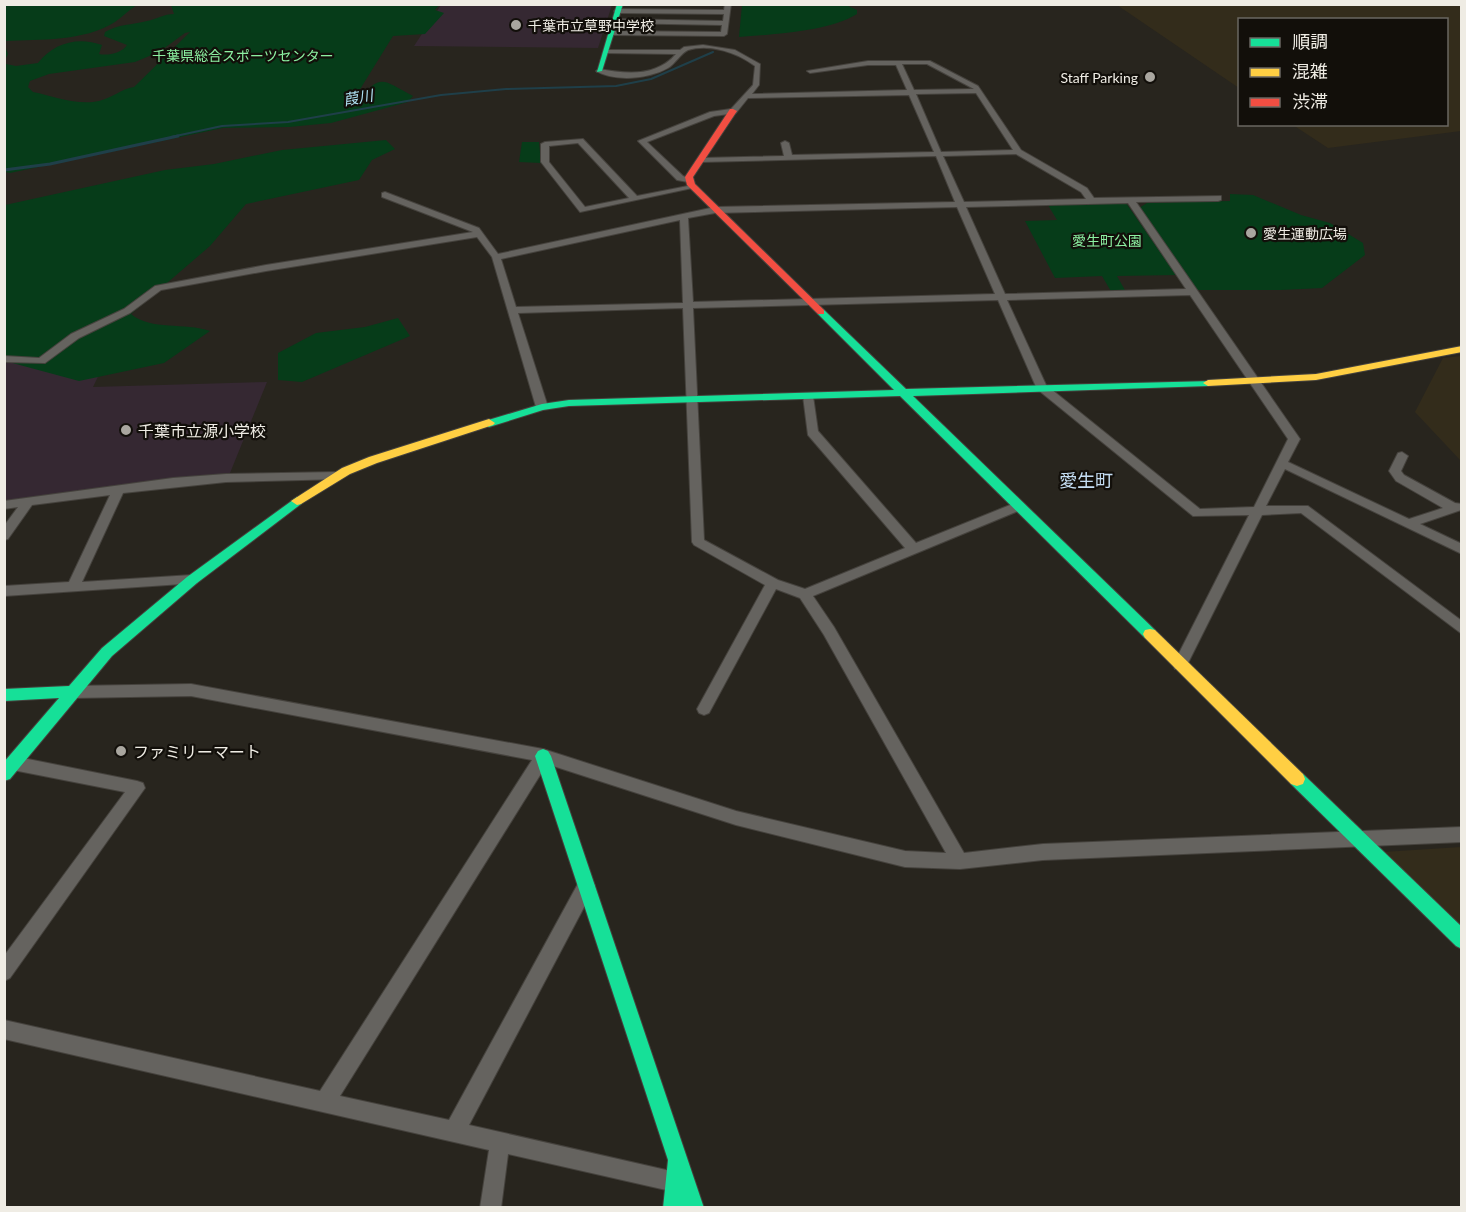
<svg xmlns="http://www.w3.org/2000/svg" width="1466" height="1212" viewBox="0 0 1466 1212" font-family="Lato,'Noto Sans JP',sans-serif">
  <style>
    .built { fill: #332c1b }
    .education { fill: #352832 }
    .green { fill: #063c19; fill-rule: evenodd }
    .lines { fill: none; stroke-linecap: round; stroke-linejoin: round }
    .stream-far1 { stroke: #1f3f49; stroke-width: 2 }
    .stream { stroke: #1f3f49; stroke-width: 3 }
    .street-casing { stroke: #45423d; stroke-width: 2 }
    .fast-casing { stroke: #45423d; stroke-width: 2 }
    .slow-casing { stroke: #45423d; stroke-width: 2 }
    .jam-casing { stroke: #45423d; stroke-width: 2 }
    .street { fill: #65635f; fill-rule: evenodd }
    .fast { fill: #16e098; fill-rule: evenodd }
    .slow { fill: #ffcf43; fill-rule: evenodd }
    .jam { fill: #f24e42; fill-rule: evenodd }
    .poi-dot { fill: #a9a69f; stroke: #120f0a; stroke-width: 2 }
    .labels { text-anchor: middle; dominant-baseline: central; stroke-width: 4.5; stroke-linejoin: round; paint-order: stroke }
    .far-poi-label { font-size: 14px; fill: #efece4; stroke: #120f0a; text-anchor: start }
    .far-park-label { font-size: 14px; fill: #8cf0a1; stroke: #120f0a }
    .far-water-label { font-size: 15px; font-style: italic; fill: #aee0f2; stroke: #120f0a }
    .poi-label { font-size: 16px; fill: #efece4; stroke: #120f0a; text-anchor: start }
    .neighbourhood-label { font-size: 18px; fill: #c4ddf3; stroke: #120f0a }
  </style>
  <rect width="100%" height="100%" fill="#28251e"/>
  <!-- built -->
  <g class="built">
    <polygon points="1117,5 1461,5 1461,131 1328,148 1293,125 1446,124 1446,20 1240,20 1239,88"/>
    <polygon points="1461,356 1462,356 1461,461 1415,412 1443,358"/>
    <polygon points="1461,847 1461,928 1383,852"/>
  </g>
  <!-- education -->
  <g class="education">
    <polygon points="441,5 612,5 598,48 414,46"/>
    <polygon points="4,361 105,362 93,387 267,382 230,473 5,502"/>
  </g>
  <!-- green -->
  <g class="green">
    <path d="M9 5V4L137 5C129 10 122 17 115 22 83 42 40 39 5 41V6Z"/>
    <path d="M439 5 435 10 444 13 425 34 393 36 354 99 358 100C382 72 383 81 413 96L408 102 331 123 289 127 223 128 10 173 5 172V46L8 54 5 60 6 64 16 66 38 63C53 43 78 36 102 45L99 54C108 56 122 53 127 45L104 36 105 32C118 24 132 25 147 21 157 19 164 14 174 14L171 5ZM190 32 134 87C121 89 112 98 99 101 78 106 53 96 33 92L28 87 30 81 49 74 135 62 159 52 185 33Z"/>
    <path d="M742 5H846L857 10V14C828 32 773 34 739 37Z"/>
    <path d="M386 140 395 149 372 160 359 180 246 204 210 246 131 314C151 331 185 322 210 331L164 363 79 381 5 361V205L165 170 214 164 282 150Z"/>
    <polygon points="522,142 539,142 541,163 519,162"/>
    <polygon points="1230,194 1253,195 1301,215 1330,223 1363,243 1365,255 1322,288 1281,290 1195,290 1139,208 1147,203 1230,201"/>
    <polygon points="1126,203 1176,275 1117,276 1126,292 1112,293 1102,276 1055,278 1025,221 1057,220 1048,205"/>
    <polygon points="398,318 410,336 302,382 278,380 278,353 316,333 365,327"/>
  </g>
  <g class="lines">
    <!-- stream-far1 -->
    <polyline class="stream-far1" points="171,137 222,126 288,122 441,95 506,89 616,86 651,79 713,52"/>
    <!-- stream -->
    <polyline class="stream" points="4,170 50,164 178,136"/>
    <defs>
      <g id="street">
        <polygon points="725,4 731,4 727,34 724,36 610,35 607,33 610,31 721,32 722,25 614,23 611,21 614,19 723,21 724,14 617,13 614,11 617,9 724,10"/>
        <path d="M703 45 735 50 760 64 759 85 752 94 907 90 896 65H868L810 73 807 71 868 61H930L978 86 1021 150 1087 188 1094 198 1221 196V200L1218 201 1136 202 1300 439 1288 462 1409 519 1443 508 1396 481 1389 471 1398 453 1402 452 1408 456 1401 471 1404 475 1455 503 1462 504 1461 510 1420 524 1462 544V554L1285 469 1266 506H1308L1462 621V634L1301 513 1262 515 1185 669H1175L1173 665 1249 515 1193 516 1037 389 998 300 693 308 704 540 778 580 805 589 905 548 808 435 803 396 808 393 813 396 818 431 916 543 1015 503H1023L1025 506 1023 509 813 596 834 627 964 853 1043 844 1462 827V842L1043 860 960 869 905 867 736 825 547 764 340 1096 449 1120 580 880 586 878 592 880 595 886 592 892 469 1125 675 1172 682 1175 685 1182 682 1189 675 1192 508 1154 501 1208H480L489 1150 4 1039V1020L320 1091 532 760 191 696 71 698 66 696 64 692 66 688 71 686 191 684 543 749 736 811 905 851 946 853 824 635 800 598 776 589 709 713 704 715 699 713 697 709 765 585 694 545 692 542 683 308 518 313 548 407 542 410 536 407 492 257 477 237 266 271 161 290 130 313 79 338 45 363 4 362V356L39 358 71 334 124 309 155 286 266 265 473 232 382 197V193L385 192 479 228 498 254 715 207 955 202 936 156 701 162 697 160 701 158 784 156 781 143 785 141 789 143 792 155 934 152 909 95 748 98 736 113 714 116 647 142 683 176 692 180 688 182 677 180 638 141 710 112 731 109 753 85 755 66C738 53 710 43 688 50 681 53 675 64 668 68 649 79 615 82 596 71L599 69C627 74 656 77 676 54L603 53 605 50H680L684 47ZM902 64H927L974 89 914 90ZM976 93 1013 150 941 152 916 94ZM1016 154 1081 192 1086 199 964 202 943 156ZM1128 203 1186 289 1005 294 966 207ZM957 207 995 294 693 302 688 218 715 213ZM680 220 683 303 516 307 501 259ZM1190 295 1288 439 1254 507 1200 509 1046 385 1007 300Z"/>
        <path d="M583 139 637 196 693 185 697 187 580 212 541 162V144L545 142ZM578 143 629 198 585 207 549 162V146Z"/>
        <polygon points="337,472 343,476 341,479 226,482 123,493 82,582 192,575 197,577 199,580 197,583 4,596 4,586 69,582 110,495 32,505 8,539 4,540 4,526 18,507 4,509 4,501 173,478 226,474"/>
        <polygon points="13,756 137,781 143,783 145,788 10,978 4,981 4,956 125,792 13,770 8,768 5,763 8,758"/>
      </g>
      <g id="fast">
        <polygon points="617,4 623,4 602,71 597,72"/>
        <polygon points="821,309 824,310 906,389 1212,381 1213,383 1208,386 913,396 1155,630 1157,634 1155,638 1145,638 900,396 569,406 543,410 489,427 483,423 485,421 542,404 569,400 894,390 818,314 818,310"/>
        <polygon points="297,497 303,501 301,504 197,583 112,656 10,779 4,781 4,762 59,698 4,701 4,689 69,686 102,648 187,577"/>
        <polygon points="543,749 548,751 551,756 704,1208 663,1208 668,1160 535,756 538,751"/>
        <polygon points="1297,772 1303,774 1462,927 1462,949 1456,946 1291,784 1289,779 1291,774"/>
      </g>
      <g id="slow">
        <polygon points="1462,346 1462,352 1316,380 1208,386 1203,383 1208,380 1316,374"/>
        <polygon points="489,419 495,423 493,425 377,463 350,474 301,504 297,505 291,501 342,468 369,457"/>
        <polygon points="1150,629 1155,630 1303,774 1305,779 1303,784 1297,786 1291,784 1145,638 1143,634 1145,630"/>
      </g>
      <polygon id="jam" points="733,109 737,111 693,177 695,184 824,310 824,314 818,314 687,185 685,177 730,109"/>
    </defs>
    <!-- street casing -->
    <use href="#street" class="street-casing"/>
    <!-- fast casing -->
    <use href="#fast" class="fast-casing"/>
    <!-- slow casing -->
    <use href="#slow" class="slow-casing"/>
    <!-- jam casing -->
    <use href="#jam" class="jam-casing"/>
    <!-- street -->
    <use href="#street" class="street"/>
    <!-- fast -->
    <use href="#fast" class="fast"/>
    <!-- slow -->
    <use href="#slow" class="slow"/>
    <!-- jam -->
    <use href="#jam" class="jam"/>
  </g>
  <!-- markers -->
  <g class="poi-dot">
    <circle cx="516" cy="25" r="6"/>
    <circle cx="1150" cy="77" r="6"/>
    <circle cx="1251" cy="233" r="6"/>
    <circle cx="126" cy="430" r="6"/>
    <circle cx="121" cy="751" r="6"/>
  </g>
  <g class="labels">
    <!-- far-poi labels -->
    <g class="far-poi-label">
      <text x="528" y="25">千葉市立草野中学校</text>
      <text x="1138" y="77" text-anchor="end">Staff Parking</text>
      <text x="1263" y="233">愛生運動広場</text>
    </g>
    <!-- far-park labels -->
    <g class="far-park-label">
      <text x="243" y="55">千葉県総合スポーツセンター</text>
      <text x="1107" y="240">愛生町公園</text>
    </g>
    <!-- far-water labels -->
    <g class="far-water-label">
      <text transform="translate(358 97) rotate(-10)">葭川</text>
    </g>
    <!-- poi labels -->
    <g class="poi-label">
      <text x="138" y="430">千葉市立源小学校</text>
      <text x="133" y="751">ファミリーマート</text>
    </g>
    <!-- neighbourhood labels -->
    <g class="neighbourhood-label">
      <text x="1086" y="480">愛生町</text>
    </g>
  </g>
  <!-- border -->
  <rect width="1466" height="1212" fill="none" stroke="#efece4" stroke-width="12"/>
  <!-- legend -->
  <rect x="1238" y="18" width="210" height="108" fill="#120f0a" stroke="#6a6761" stroke-width="1.5"/>
  <rect x="1250" y="38" width="30" height="9" fill="#16e098" stroke="#6a6761" stroke-width="1.5"/>
  <text x="1292" y="48" font-size="18" fill="#efece4">順調</text>
  <rect x="1250" y="68" width="30" height="9" fill="#ffcf43" stroke="#6a6761" stroke-width="1.5"/>
  <text x="1292" y="78" font-size="18" fill="#efece4">混雑</text>
  <rect x="1250" y="98" width="30" height="9" fill="#f24e42" stroke="#6a6761" stroke-width="1.5"/>
  <text x="1292" y="108" font-size="18" fill="#efece4">渋滞</text>
</svg>
